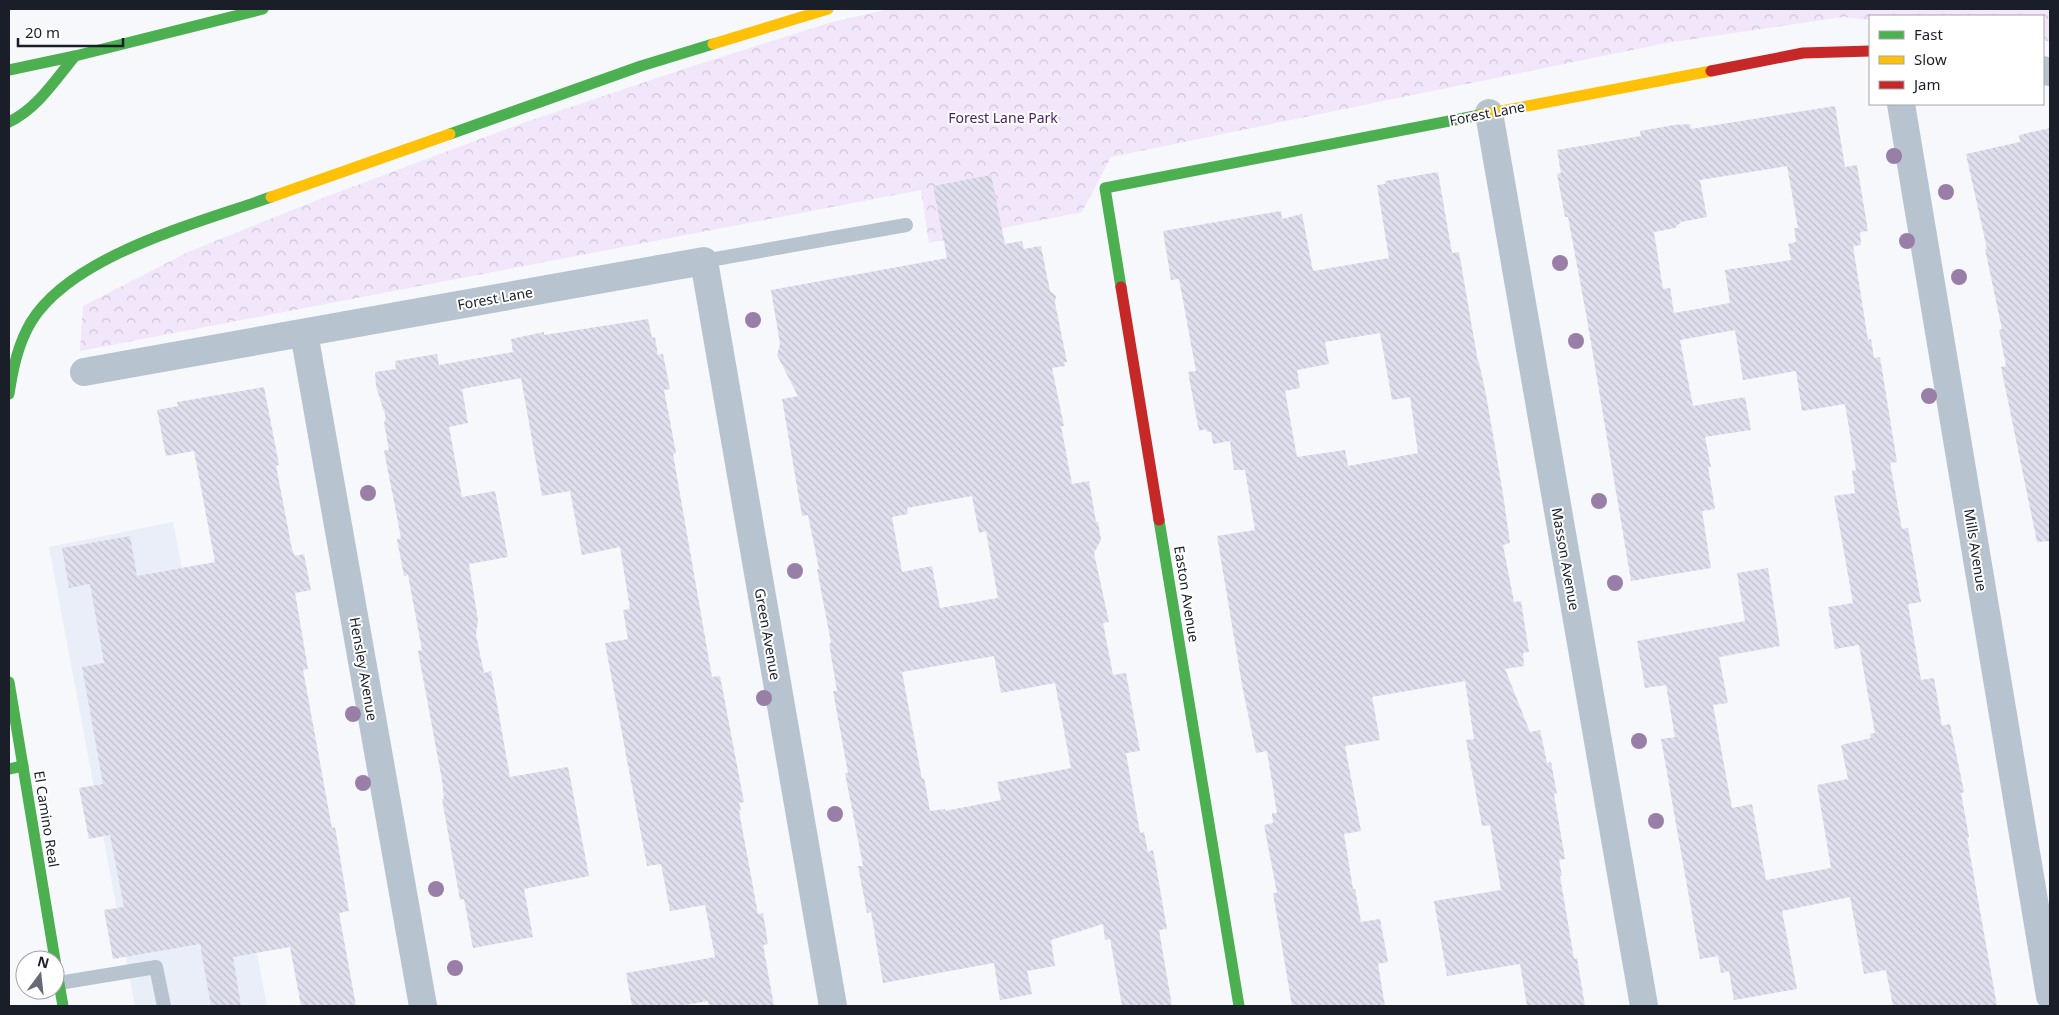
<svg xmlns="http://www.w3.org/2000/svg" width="2059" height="1015" viewBox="0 0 2059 1015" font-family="'Noto Sans',sans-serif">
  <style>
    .built { fill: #eaeef8 }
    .forest { fill: url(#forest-crowns) }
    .building { fill: url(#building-back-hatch); fill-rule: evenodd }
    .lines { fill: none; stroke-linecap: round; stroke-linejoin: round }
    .lane { stroke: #b7c3cf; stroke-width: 14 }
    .street { stroke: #b7c3cf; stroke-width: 28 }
    .fast { stroke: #4caf50; stroke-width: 11 }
    .slow { stroke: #ffc107; stroke-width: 11 }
    .jam { stroke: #c62828; stroke-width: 11 }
    .tree { fill: #997ea8 }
    .labels { text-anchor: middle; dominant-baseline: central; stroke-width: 4; stroke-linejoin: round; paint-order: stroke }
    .street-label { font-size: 14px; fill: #1a1e29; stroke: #fff }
    .park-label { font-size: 14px; fill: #4d1b64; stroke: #fff }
  </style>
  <defs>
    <pattern id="forest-crowns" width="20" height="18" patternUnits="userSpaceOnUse" patternTransform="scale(1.25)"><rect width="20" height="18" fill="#f2e6fb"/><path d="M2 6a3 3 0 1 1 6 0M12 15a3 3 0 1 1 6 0" fill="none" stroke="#cfc5d7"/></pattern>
    <pattern id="building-back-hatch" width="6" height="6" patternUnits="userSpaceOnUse" patternTransform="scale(1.25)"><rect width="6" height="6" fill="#e0dfee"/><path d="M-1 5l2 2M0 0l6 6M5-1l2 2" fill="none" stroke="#c0bfcc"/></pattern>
  </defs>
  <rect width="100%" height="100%" fill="#f6f8fb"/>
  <!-- built -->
  <polygon class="built" points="173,522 267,1006 135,1006 49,547"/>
  <!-- forest -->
  <polygon class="forest" points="890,9 2050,9 2050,42 2043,40 2043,16 1870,16 1870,20 1843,17 1666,43 1111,157 1082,212 929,243 921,190 80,351 83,306 188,252 320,199 523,123 690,67 832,22"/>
  <!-- building -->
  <g class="building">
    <path d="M1835 106 1845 167 1857 165 1868 231 1860 232 1861 245 1853 246 1868 340 1871 339 1874 358 1880 357 1897 462 1890 463 1902 529 1908 528 1921 602 1908 604 1921 680 1934 678 1942 726 1950 724 1964 792 1961 793 1969 837 1967 838 1997 1006H1893L1886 970 1864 974 1850 897 1782 911 1797 989 1734 1000 1729 971 1721 973 1718 956 1700 959 1661 739 1675 737 1666 685 1645 688 1637 641 1745 621 1737 573 1768 568 1780 646 1719 657 1728 703 1713 705 1732 808 1752 804 1766 880 1831 868 1817 785 1848 779 1841 745 1871 738 1870 734 1875 733 1859 645 1835 649 1828 607 1853 603 1834 496 1855 493 1852 471 1856 470 1845 404 1802 411 1796 371 1743 380 1735 330 1680 340 1693 406 1745 397 1751 430 1705 437 1711 467H1708L1715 509 1702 511 1711 568 1631 581 1587 319 1568 217H1565L1557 174 1561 173 1557 150 1641 136 1640 131 1674 125 1690 124 1691 129ZM1787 166 1798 228H1794L1796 242 1788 244 1791 260 1725 270 1730 303 1674 313 1670 288 1663 289 1654 232 1675 228 1681 222 1707 217 1700 180Z"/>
    <polygon points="2050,128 2050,541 2037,542 2001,367 2006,366 1999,330 2002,329 1985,249 1987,249 1966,154 2020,142 2019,135"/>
    <path d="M1438 172 1452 253 1459 252 1478 362H1479L1487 400 1503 494 1510 543 1503 545 1514 602 1521 601 1529 652 1523 653 1524 666 1505 669 1530 732 1540 730 1547 763 1551 762 1557 794H1554L1565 859 1559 860 1562 876H1560L1574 959 1577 958 1585 1006H1527L1520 964 1447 976 1434 901 1501 890 1490 825 1482 826 1466 740 1474 739 1465 681 1372 697 1380 740 1345 746 1361 831 1344 834 1353 889H1355L1361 922 1380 919 1388 962 1378 964 1385 1006H1292L1273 893H1277L1264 825 1273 823 1272 813H1277L1267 751 1256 753 1242 685 1217 536 1255 530 1245 470H1234L1230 441 1213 444 1211 432H1207L1206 429 1199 431 1188 372 1196 371 1179 279 1171 280 1163 231 1281 211 1282 219 1302 214 1313 271 1389 258 1377 185 1385 184V181ZM1380 333 1392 400 1410 397 1418 453 1348 466 1345 450 1297 457 1285 391 1300 388 1297 370 1329 364 1325 342Z"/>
    <path d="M991 175 1005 244 1022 241 1024 249 1041 246 1050 291 1056 296 1055 303 1067 362H1064L1065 366 1052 368 1064 426H1061L1072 484 1089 481 1096 522H1098L1101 540 1094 553 1109 622 1103 623 1113 675 1126 673 1140 751 1126 753 1140 833 1144 832 1148 852 1153 850 1160 889 1167 929 1159 930 1172 1006H1122L1110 939 1105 940 1103 924 1051 940 1055 966 1027 971 1032 994 1000 1000 994 963 883 983 871 912 867 913 858 866H863L845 773H848L833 691H837L829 644 831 643 817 569H819L808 515 802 516 782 399 798 396 777 355 780 344 771 290 947 258 933 186ZM972 496 979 533 986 531 998 598 940 608 932 566 902 572 892 517 908 514 907 508ZM994 656 1001 693 1055 683 1071 768 997 782 1001 800 945 811V809L930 811 924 778 922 779 902 672Z"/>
    <polygon points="648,319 652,338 655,337 658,355 663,354 670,389 664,390 676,453 673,454 712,677 720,676 744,802 739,803 741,810 739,811 758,914 763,913 768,944 763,945 774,1006 709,1006 708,1001 680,1006 632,1006 626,973 715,957 705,905 670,911 661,864 647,866 605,643 628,639 623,610 630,609 620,547 582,555 570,491 542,496 521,378 462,389 468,423 449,427 462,497 495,491 508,557 469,564 478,620 476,635 484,673 491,671 510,777 568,767 589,876 524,889 533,937 473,948 464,899 460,900 442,799 444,799 442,780 418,651 422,650 408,575 404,576 397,539 401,538 384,450 389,450 384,423 386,418 376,386 375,372 396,369 395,361 437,354 439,365 513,352 511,339 544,332 544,335"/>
    <polygon points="264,387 279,465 276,466 292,549 295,556 304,554 311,590 295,593 308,669 303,670 332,828 335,827 349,911 339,913 356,1006 301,1006 290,947 233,957 241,1006 211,1006 200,944 113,959 104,910 124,907 110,835 89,839 79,788 103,784 82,667 104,663 90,584 69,588 62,548 130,536 137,576 215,562 194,451 166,456 157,410 178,406 177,402"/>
  </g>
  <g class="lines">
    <!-- lane -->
    <g class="lane">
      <polyline points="704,261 906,225"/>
      <polyline points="59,983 156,967 164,1006"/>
    </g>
    <!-- street -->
    <g class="street">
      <polyline points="2043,70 2050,72"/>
      <polyline points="1901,104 2050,996"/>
      <polyline points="1489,113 1644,1006"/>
      <polyline points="304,333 423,1006"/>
      <polyline points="84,372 704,261 833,1006"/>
    </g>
    <!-- fast -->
    <g class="fast">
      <polyline points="9,70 75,56 263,9"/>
      <path d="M9 122C37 109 56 79 75 56"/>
      <polyline points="450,134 641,66 713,44"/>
      <polyline points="1121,287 1105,188 1480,115"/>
      <path d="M9 394C13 368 18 344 31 322 73 254 199 223 271 197"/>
      <polyline points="1159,520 1239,1006"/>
      <polyline points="9,682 55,960"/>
      <polyline points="9,769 23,766"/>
      <polyline points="55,961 63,1006"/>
    </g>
    <!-- slow -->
    <g class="slow">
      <polyline points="713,44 828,9"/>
      <polyline points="1480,115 1711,71"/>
      <polyline points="271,197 450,134"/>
    </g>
    <!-- jam -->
    <g class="jam">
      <polyline points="1711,71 1803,53 1870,51"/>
      <polyline points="1121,287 1159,520"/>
    </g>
  </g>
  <!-- trees -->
  <g class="tree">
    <circle cx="1894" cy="156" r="8"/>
    <circle cx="1946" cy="192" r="8"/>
    <circle cx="1907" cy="241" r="8"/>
    <circle cx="1560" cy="263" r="8"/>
    <circle cx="1959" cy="277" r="8"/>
    <circle cx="753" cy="320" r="8"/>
    <circle cx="1576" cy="341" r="8"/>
    <circle cx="1929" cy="396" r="8"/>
    <circle cx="368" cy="493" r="8"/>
    <circle cx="1599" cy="501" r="8"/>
    <circle cx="795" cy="571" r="8"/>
    <circle cx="1615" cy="583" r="8"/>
    <circle cx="764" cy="698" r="8"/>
    <circle cx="353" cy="714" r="8"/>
    <circle cx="1639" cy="741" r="8"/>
    <circle cx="363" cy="783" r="8"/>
    <circle cx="835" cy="814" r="8"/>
    <circle cx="1656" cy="821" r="8"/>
    <circle cx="436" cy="889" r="8"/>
    <circle cx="455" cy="968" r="8"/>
  </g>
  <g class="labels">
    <!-- street labels -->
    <g class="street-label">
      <text transform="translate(1487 113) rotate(-11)">Forest Lane</text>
      <text transform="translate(495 298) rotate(-10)">Forest Lane</text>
      <text transform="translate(1976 550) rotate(81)">Mills Avenue</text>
      <text transform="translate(1566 559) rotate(80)">Masson Avenue</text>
      <text transform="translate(1187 594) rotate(81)">Easton Avenue</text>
      <text transform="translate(768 634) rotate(80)">Green Avenue</text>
      <text transform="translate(364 669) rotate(80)">Hensley Avenue</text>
      <text transform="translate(47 819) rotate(81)">El Camino Real</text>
    </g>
    <!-- park labels -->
    <g class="park-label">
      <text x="1003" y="117">Forest Lane Park</text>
    </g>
  </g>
  <!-- border -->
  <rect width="2059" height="1015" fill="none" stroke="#1a1e29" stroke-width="20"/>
  <!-- legend -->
  <rect x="1869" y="15" width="175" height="90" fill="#ffffff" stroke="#a3a5a9"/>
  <rect x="1879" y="31" width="25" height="8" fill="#4caf50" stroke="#a3a5a9"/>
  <text x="1914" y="40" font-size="15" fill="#1a1e29">Fast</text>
  <rect x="1879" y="56" width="25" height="8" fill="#ffc107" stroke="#a3a5a9"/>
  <text x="1914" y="65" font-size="15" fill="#1a1e29">Slow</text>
  <rect x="1879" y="81" width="25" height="8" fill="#c62828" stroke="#a3a5a9"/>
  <text x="1914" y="90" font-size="15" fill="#1a1e29">Jam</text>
  <!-- north arrow -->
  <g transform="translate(40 975) rotate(15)"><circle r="24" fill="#ffffff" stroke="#a3a5a9"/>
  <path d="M0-4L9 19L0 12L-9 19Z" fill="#676a72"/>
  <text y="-8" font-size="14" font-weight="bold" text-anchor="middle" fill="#1a1e29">N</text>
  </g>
  <!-- scale -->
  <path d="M18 38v8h105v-8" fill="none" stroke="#1a1e29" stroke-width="2.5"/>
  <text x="25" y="38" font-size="15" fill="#1a1e29" stroke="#ffffff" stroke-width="4" paint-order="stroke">20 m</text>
</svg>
